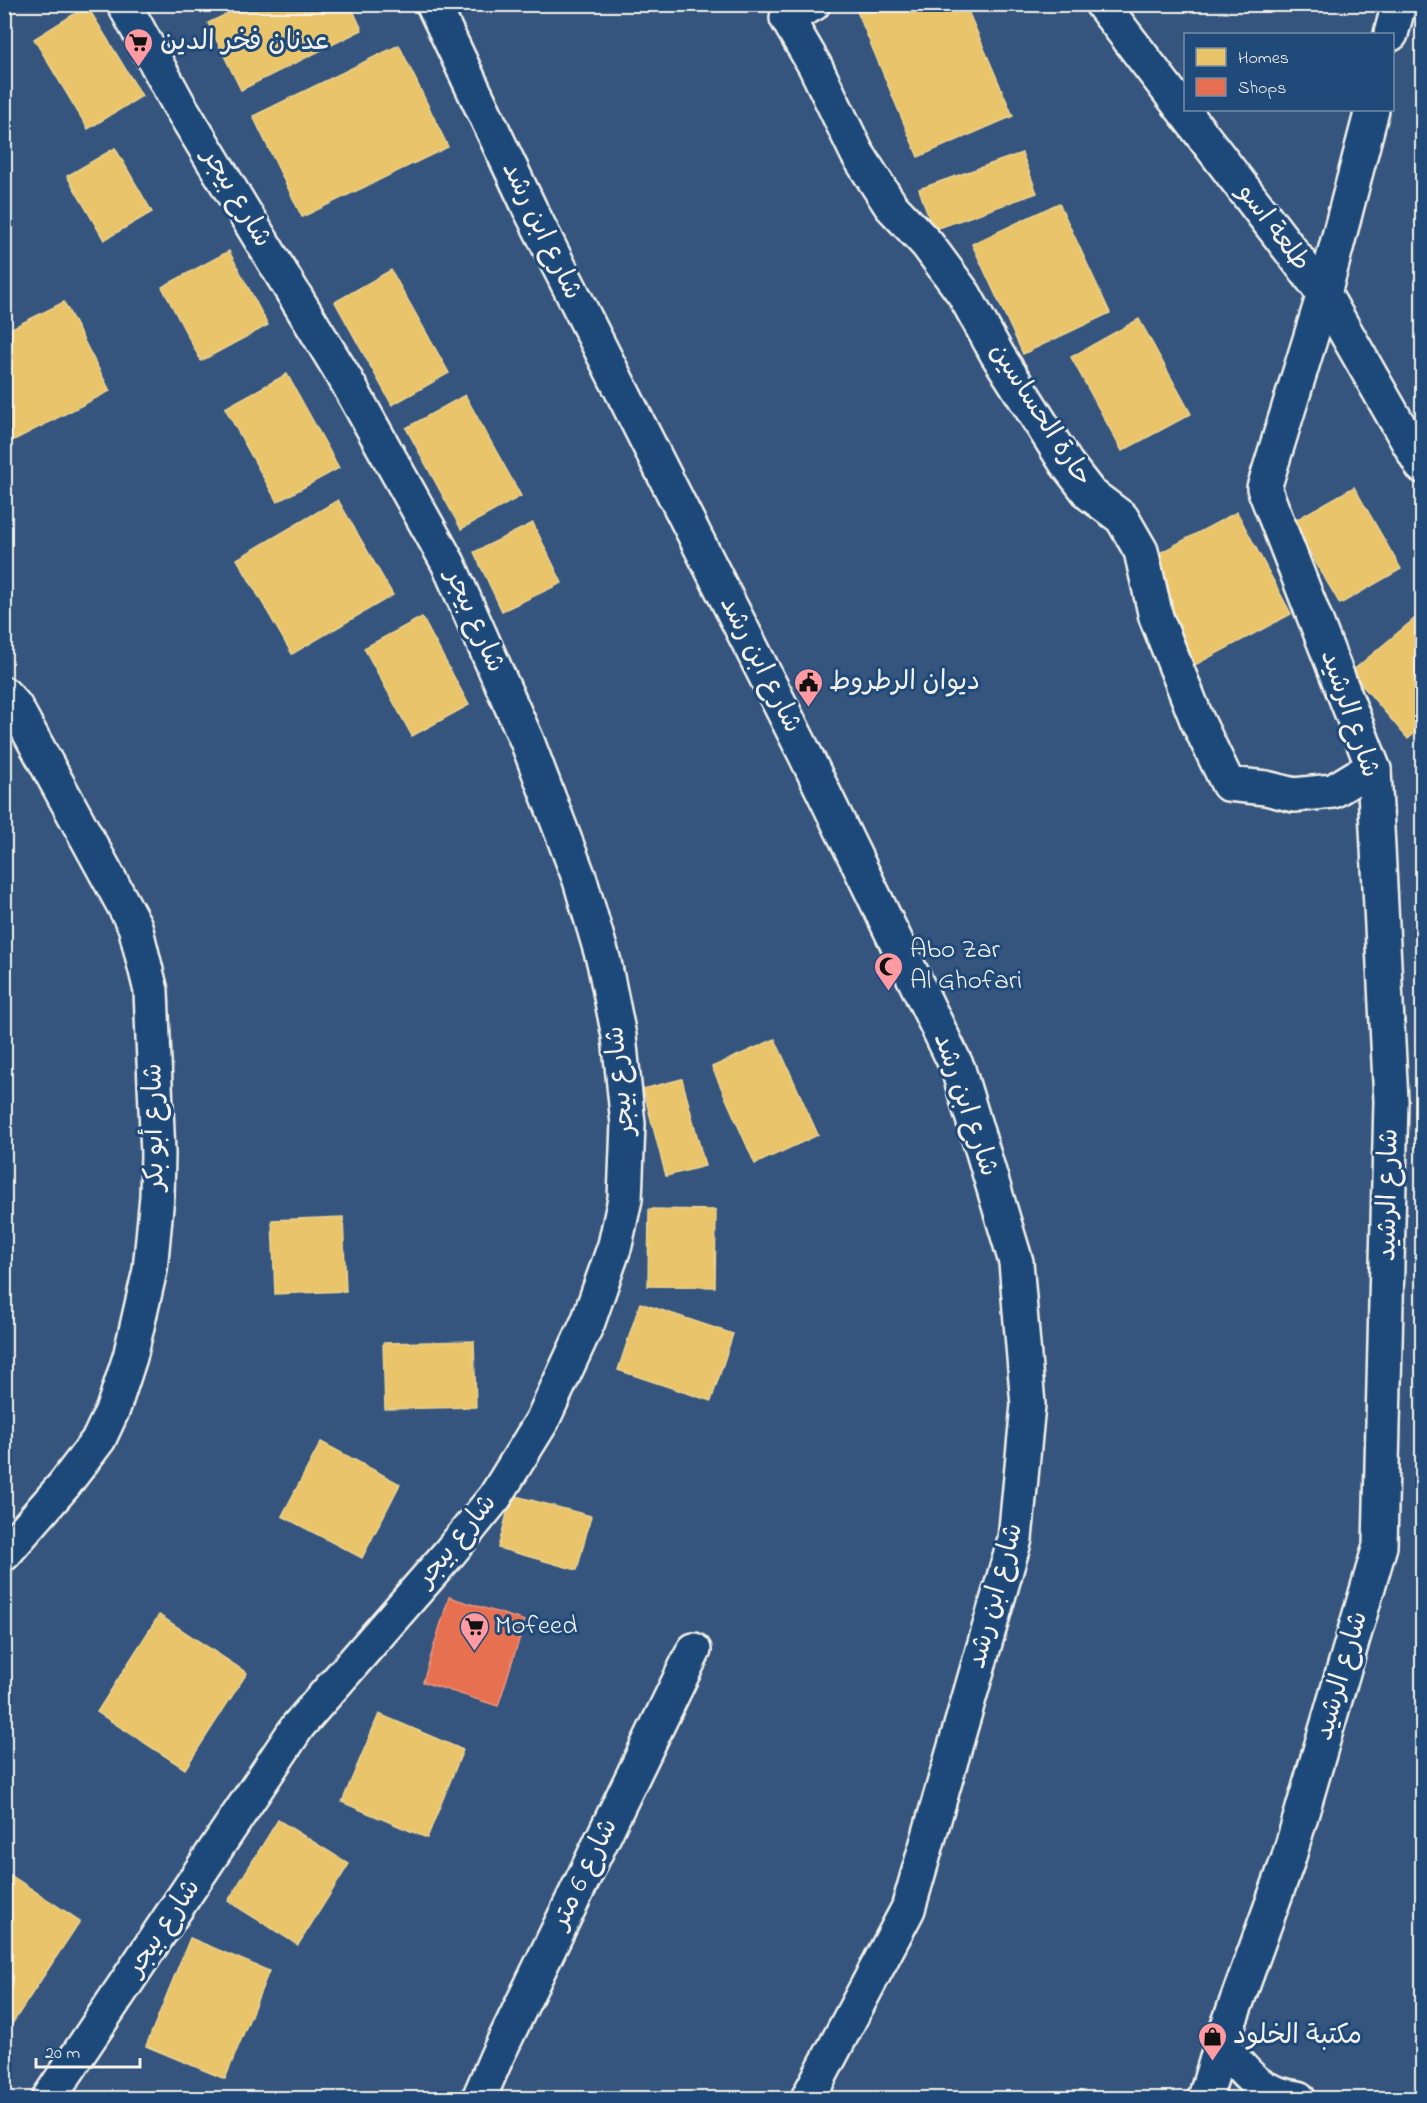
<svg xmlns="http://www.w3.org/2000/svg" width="1427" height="2103" viewBox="0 0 1427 2103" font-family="'Indie Flower','Playpen Sans Arabic',sans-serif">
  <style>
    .homes { fill: #e9c46a; stroke: #ecd290; stroke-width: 1.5 }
    .shops { fill: #e76f51; stroke: #eb967e; stroke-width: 1.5 }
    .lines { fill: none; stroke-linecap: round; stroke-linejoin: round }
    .minor-casing { stroke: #f4f1e8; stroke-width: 38 }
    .minor { stroke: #1f4a7a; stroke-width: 33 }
    .labels { text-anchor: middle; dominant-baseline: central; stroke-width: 6; stroke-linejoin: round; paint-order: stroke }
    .poi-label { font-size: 27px; fill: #f4f1e8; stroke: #1f4a7a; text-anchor: start }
    .street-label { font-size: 27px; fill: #f4f1e8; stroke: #1f4a7a }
  </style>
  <rect width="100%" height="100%" fill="#35557e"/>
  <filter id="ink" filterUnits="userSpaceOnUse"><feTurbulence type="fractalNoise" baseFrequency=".0167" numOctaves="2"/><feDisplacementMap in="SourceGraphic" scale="12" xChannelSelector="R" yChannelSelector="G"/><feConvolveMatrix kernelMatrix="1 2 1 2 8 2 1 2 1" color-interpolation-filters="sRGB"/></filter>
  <g filter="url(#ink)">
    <!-- homes -->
    <g class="homes">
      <polygon points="247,4 350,4 362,30 241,90 208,23"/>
      <polygon points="854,4 965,4 1013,116 918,157"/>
      <polygon points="87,6 142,96 88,129 34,39"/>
      <polygon points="399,45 448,147 302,217 253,116"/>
      <polygon points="115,148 152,212 104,240 67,176"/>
      <polygon points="1022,153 1037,193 933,230 919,189"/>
      <polygon points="1059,203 1110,313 1023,354 972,244"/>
      <polygon points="229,251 268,325 201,361 162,287"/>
      <polygon points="391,270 449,373 392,405 335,302"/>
      <polygon points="64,302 110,391 10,442 4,431 4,332"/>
      <polygon points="1139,319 1191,414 1122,451 1071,357"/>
      <polygon points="287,374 339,468 277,502 225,408"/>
      <polygon points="465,395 521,496 461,529 406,428"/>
      <polygon points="1354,487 1401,569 1340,604 1292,522"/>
      <polygon points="338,500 393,595 292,654 237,559"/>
      <polygon points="1237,512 1291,614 1191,667 1137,565"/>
      <polygon points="533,523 562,583 502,611 474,552"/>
      <polygon points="1420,614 1422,617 1422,727 1408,739 1351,672"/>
      <polygon points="422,617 469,705 412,736 364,648"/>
      <polygon points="775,1039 818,1135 755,1164 712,1067"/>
      <polygon points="682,1079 705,1166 666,1176 643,1089"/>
      <polygon points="649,1209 716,1210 715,1287 648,1286"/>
      <polygon points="343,1217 346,1291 275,1294 272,1220"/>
      <polygon points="640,1303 733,1334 711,1401 618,1370"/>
      <polygon points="474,1341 476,1407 385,1409 383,1343"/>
      <polygon points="321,1442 400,1484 362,1558 282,1516"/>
      <polygon points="512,1495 591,1516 577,1570 498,1548"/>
      <polygon points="159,1615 247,1673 185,1769 97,1712"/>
      <polygon points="379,1714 463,1750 427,1838 342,1802"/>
      <polygon points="278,1820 349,1864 298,1945 228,1901"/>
      <polygon points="4,1871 80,1921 4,2036"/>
      <polygon points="190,1938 269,1971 225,2079 146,2046"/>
    </g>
    <!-- shops -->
    <polygon class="shops" points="449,1597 525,1621 498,1706 423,1682"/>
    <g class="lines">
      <defs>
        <g id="minor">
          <polyline points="433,4 530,209 805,754 958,1069 1016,1262 1028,1405 1015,1539 908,1909 808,2098"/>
          <polyline points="813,4 787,18 815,66 857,153 891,206 927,244 964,294 997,354 1066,463 1090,494 1122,518 1141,551 1156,617 1197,720 1228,784 1266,788 1294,795 1333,791 1356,777 1374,770"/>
          <polyline points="1102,4 1324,294 1422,466"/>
          <polyline points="1391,34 1399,4"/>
          <polyline points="4,694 15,706 135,926 151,991 158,1154 157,1196 150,1270 130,1357 113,1409 99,1439 64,1485 4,1554"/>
          <path d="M1221 2045C1248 2075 1256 2092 1298 2098"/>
          <polyline points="49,2098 298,1726 450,1552 495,1497 542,1421 588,1322 615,1245 625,1199 628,1124 619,1036 604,962 580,880 527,741 448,563 346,380 178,103 124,4"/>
          <polyline points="479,2098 497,2056 694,1650"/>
          <polyline points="1205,2098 1221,2045 1288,1860 1380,1546 1391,1101 1374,770 1264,488 1324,294 1372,110"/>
        </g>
      </defs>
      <!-- minor casing -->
      <use href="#minor" class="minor-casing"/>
      <!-- minor -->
      <use href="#minor" class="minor"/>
    </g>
  </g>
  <!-- icons -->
  <defs>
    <symbol id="supermarket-pin" viewBox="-11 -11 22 30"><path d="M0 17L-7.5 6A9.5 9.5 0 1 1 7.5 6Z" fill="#ff9aa2" stroke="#1f4a7a"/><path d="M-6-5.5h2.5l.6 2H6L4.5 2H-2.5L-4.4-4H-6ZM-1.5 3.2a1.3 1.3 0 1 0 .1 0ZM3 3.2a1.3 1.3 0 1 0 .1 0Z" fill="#111"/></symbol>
    <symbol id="civic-pin" viewBox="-11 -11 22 30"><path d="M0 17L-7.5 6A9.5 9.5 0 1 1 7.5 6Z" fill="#ff9aa2" stroke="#1f4a7a"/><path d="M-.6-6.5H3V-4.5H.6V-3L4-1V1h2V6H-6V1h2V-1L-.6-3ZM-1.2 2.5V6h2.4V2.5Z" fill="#111"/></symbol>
    <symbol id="mosque-pin" viewBox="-11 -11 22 30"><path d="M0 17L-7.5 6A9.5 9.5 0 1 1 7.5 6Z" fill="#ff9aa2" stroke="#1f4a7a"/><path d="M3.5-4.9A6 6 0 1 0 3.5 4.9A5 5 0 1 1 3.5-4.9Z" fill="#111"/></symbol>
    <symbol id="shop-pin" viewBox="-11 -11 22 30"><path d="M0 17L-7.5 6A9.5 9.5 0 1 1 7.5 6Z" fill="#ff9aa2" stroke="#1f4a7a"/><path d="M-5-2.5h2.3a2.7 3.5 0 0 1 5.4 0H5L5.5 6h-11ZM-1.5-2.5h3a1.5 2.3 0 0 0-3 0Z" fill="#111"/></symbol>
  </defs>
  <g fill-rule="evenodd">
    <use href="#supermarket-pin" x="122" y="26" width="33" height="45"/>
    <use href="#civic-pin" x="792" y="666" width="33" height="45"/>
    <use href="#mosque-pin" x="872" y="950" width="33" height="45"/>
    <use href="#supermarket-pin" x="458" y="1610" width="33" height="45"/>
    <use href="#shop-pin" x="1196" y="2020" width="33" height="45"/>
  </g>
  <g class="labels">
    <!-- poi labels -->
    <g class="poi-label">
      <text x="160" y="42">عدنان فخر الدين</text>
      <text x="829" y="682">ديوان الرطروط</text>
      <text x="910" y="950">Abo Zar<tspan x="910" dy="31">Al Ghofari</tspan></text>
      <text x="495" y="1626">Mofeed</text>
      <text x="1233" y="2036">مكتبة الخلود</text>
    </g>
    <!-- street labels -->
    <g class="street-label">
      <text transform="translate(236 198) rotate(59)">شارع بيجر</text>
      <text transform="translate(1273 228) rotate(53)">طلعة اسو</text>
      <text transform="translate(541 231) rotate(64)">شارع ابن رشد</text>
      <text transform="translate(1040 415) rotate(57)">حارة الحساسين</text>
      <text transform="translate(474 621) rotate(66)">شارع بيجر</text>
      <text transform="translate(760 665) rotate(63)">شارع ابن رشد</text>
      <text transform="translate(1349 714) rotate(71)">شارع الرشيد</text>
      <text transform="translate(621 1081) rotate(-96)">شارع بيجر</text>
      <text transform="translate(965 1105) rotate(71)">شارع ابن رشد</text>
      <text transform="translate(155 1127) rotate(-91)">شارع أبو بكر</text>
      <text transform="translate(1389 1195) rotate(-89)">شارع الرشيد</text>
      <text transform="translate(457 1541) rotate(-51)">شارع بيجر</text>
      <text transform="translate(996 1596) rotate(-75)">شارع ابن رشد</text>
      <text transform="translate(1342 1676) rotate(-74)">شارع الرشيد</text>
      <text transform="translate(585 1874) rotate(-64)">شارع 6 متر</text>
      <text transform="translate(164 1928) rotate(-56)">شارع بيجر</text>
    </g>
  </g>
  <!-- margin -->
  <rect width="1427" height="2103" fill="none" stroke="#1f4a7a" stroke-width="24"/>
  <rect x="12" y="12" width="1403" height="2079" fill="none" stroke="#f4f1e8" stroke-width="2" filter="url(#ink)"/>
  <!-- legend -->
  <rect x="1184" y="33" width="210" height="78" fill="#1f4a7a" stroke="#748da6" stroke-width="1.5"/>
  <rect x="1196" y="48" width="30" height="18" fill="#e9c46a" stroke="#748da6" stroke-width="1.5"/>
  <text x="1238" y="63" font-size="18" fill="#f4f1e8">Homes</text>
  <rect x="1196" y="78" width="30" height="18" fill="#e76f51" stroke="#748da6" stroke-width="1.5"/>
  <text x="1238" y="93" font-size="18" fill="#f4f1e8">Shops</text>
  <!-- scale -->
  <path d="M36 2058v9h104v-9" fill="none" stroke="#f4f1e8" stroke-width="3"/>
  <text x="45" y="2058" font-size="18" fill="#f4f1e8" stroke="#1f4a7a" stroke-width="4.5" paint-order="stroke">20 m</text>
</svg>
